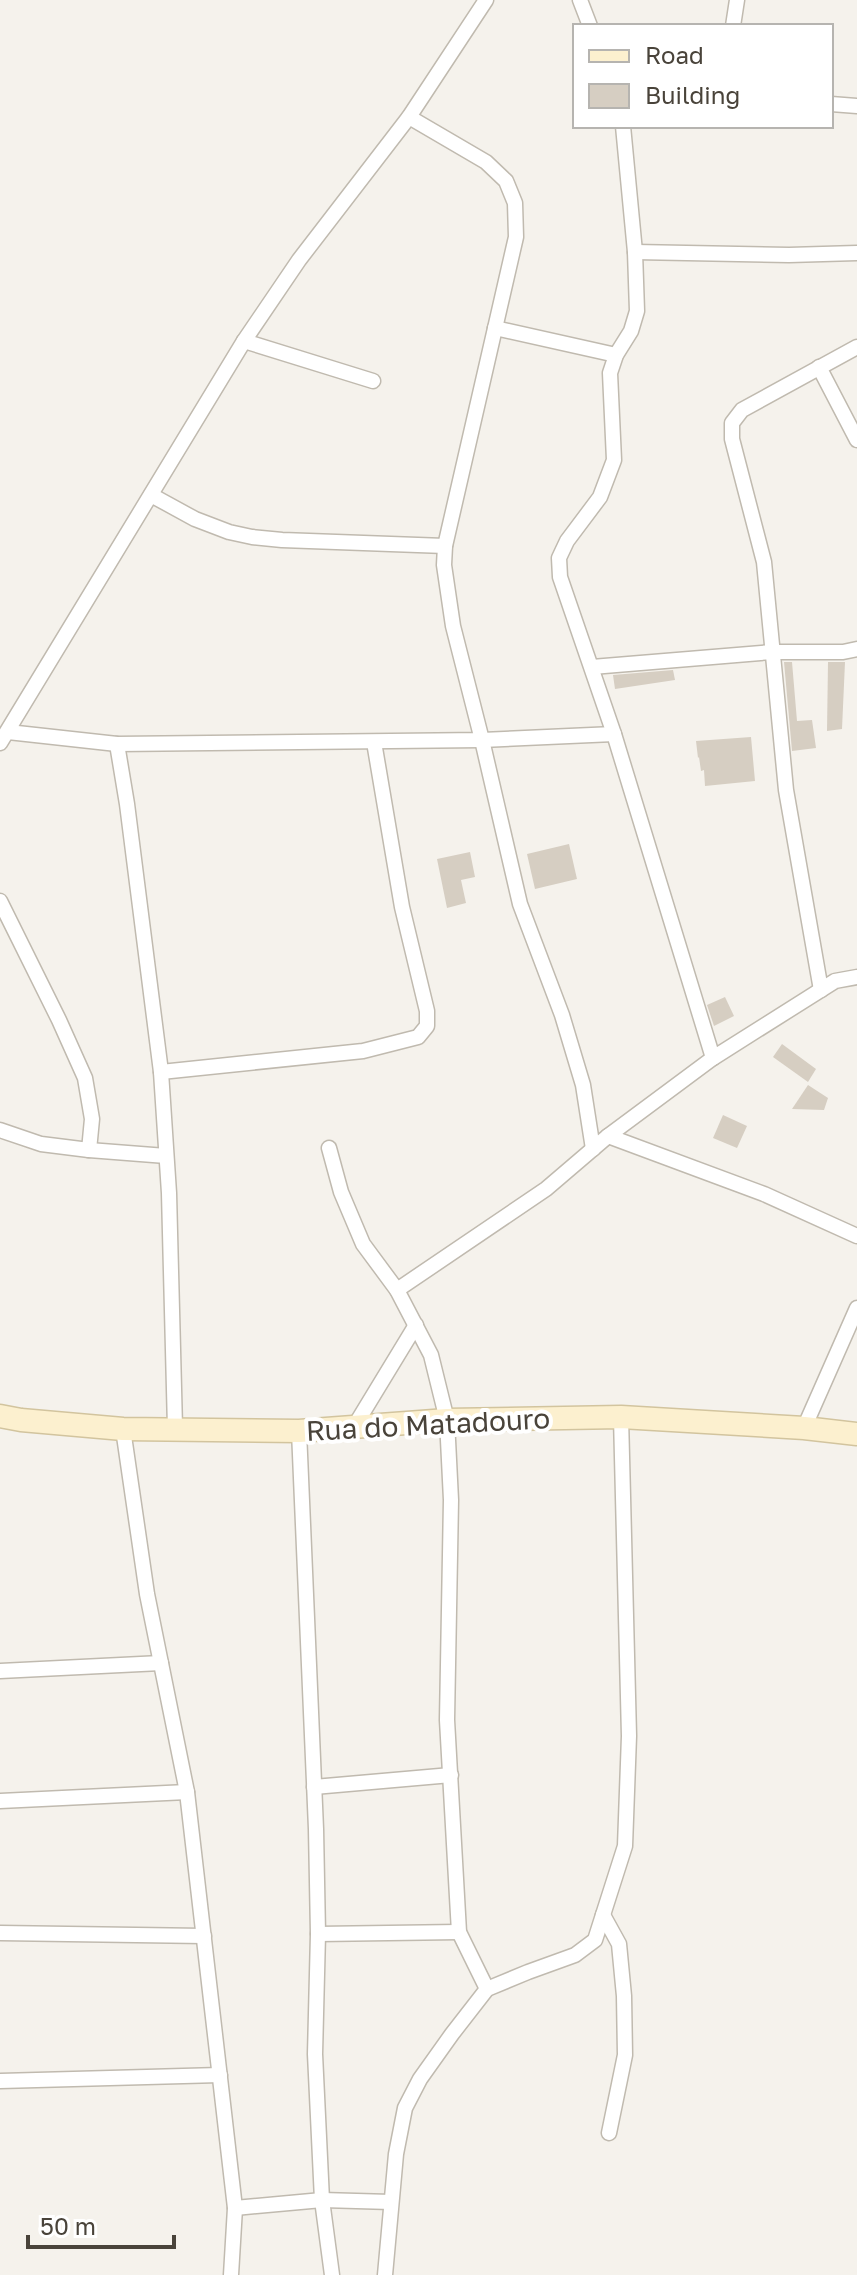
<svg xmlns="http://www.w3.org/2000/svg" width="857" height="2275" viewBox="0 0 857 2275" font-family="'Golos Text',sans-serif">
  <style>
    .building { fill: #d6cec2 }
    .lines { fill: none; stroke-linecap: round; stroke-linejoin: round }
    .street-casing { stroke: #c0baaf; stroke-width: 17 }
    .secondary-casing { stroke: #d2c49e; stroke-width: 25 }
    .street { stroke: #fff; stroke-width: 14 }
    .secondary { stroke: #fcf0cf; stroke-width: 22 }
    .labels { text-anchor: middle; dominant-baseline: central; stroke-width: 8; stroke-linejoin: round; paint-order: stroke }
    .street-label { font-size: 28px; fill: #49433a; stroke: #fff }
  </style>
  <rect width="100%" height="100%" fill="#f5f2ec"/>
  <!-- building -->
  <g class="building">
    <polygon points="784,662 792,662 797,721 812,720 816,748 792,751"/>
    <polygon points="828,662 845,662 842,729 827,731"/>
    <polygon points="673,670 675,680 615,689 613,675"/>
    <polygon points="751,737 755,781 705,786 704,770 701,771 699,757 698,758 696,741"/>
    <polygon points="569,844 577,879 535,889 527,854"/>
    <polygon points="470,852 475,877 461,880 466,903 447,908 437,859"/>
    <polygon points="725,997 734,1016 714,1026 707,1005"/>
    <polygon points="782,1044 816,1069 808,1082 773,1057"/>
    <polygon points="808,1085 828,1098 824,1110 792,1109"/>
    <polygon points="723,1115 747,1126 737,1148 713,1138"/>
  </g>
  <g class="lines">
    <defs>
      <g id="street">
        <polyline points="580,0 590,26"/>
        <polyline points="733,26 737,0"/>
        <polyline points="831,104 857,106"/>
        <polyline points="409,117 486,162 506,181 515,203 516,237 445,546 444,565 453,626 482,740 520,904 562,1015 583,1085 593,1149"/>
        <polyline points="623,126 635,252 637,311 631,331 616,355 610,373 614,460 600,497 567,541 559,558 560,577 614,734 713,1058"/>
        <polyline points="635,252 789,255 857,253"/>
        <polyline points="495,328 616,355"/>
        <polyline points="244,341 373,381"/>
        <polyline points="819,367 857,440"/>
        <polyline points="151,495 195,519 229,532 252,537 282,540 445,546"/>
        <polyline points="592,667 772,652 843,652 857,649"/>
        <polyline points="8,732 117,744 482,740 614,734"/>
        <polyline points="0,743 244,341 299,260 409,117 486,0"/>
        <polyline points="117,744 127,804 161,1072 169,1193 175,1428"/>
        <polyline points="0,901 59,1020 85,1078 92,1119 89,1150"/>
        <polyline points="821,990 786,790 764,562 732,439 732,423 742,410 857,347"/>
        <polyline points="161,1072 363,1051 418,1037 427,1026 427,1011 402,907 374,742"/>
        <polyline points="0,1130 41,1144 89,1150 166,1156"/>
        <polyline points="608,1136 764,1194 857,1236"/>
        <polyline points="329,1148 341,1192 363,1244 397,1290 431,1355 447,1420 451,1500 447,1720 459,1932 487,1989"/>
        <polyline points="397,1290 546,1189 608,1136 713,1058 835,981 857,977"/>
        <polyline points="354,1427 416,1325"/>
        <polyline points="804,1428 857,1308"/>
        <polyline points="123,1429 147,1594 187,1792 235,2208 231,2275"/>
        <polyline points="299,1431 316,1829 318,1934 315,2054 322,2200 332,2275"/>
        <polyline points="0,1671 161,1663"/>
        <polyline points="314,1787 451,1775"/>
        <polyline points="0,1801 187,1792"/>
        <polyline points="603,1915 619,1944 624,1996 625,2055 609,2133"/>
        <polyline points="0,1933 204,1936"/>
        <polyline points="318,1934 459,1932"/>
        <polyline points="0,2081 220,2075"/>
        <polyline points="235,2208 322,2200 391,2202"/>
        <polyline points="385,2275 396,2154 405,2108 420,2079 452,2034 487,1989 528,1972 575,1955 595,1940 625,1846 629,1736 621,1417"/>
      </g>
      <polyline id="secondary" points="0,1416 21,1420 123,1429 299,1431 447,1420 621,1417 804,1428 857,1434"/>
    </defs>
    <!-- street casing -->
    <use href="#street" class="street-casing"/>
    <!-- secondary casing -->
    <use href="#secondary" class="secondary-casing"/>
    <!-- street -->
    <use href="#street" class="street"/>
    <!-- secondary -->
    <use href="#secondary" class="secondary"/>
  </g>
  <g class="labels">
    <!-- street labels -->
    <g class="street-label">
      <text transform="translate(428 1424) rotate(-3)">Rua do Matadouro</text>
    </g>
  </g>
  <!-- legend -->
  <rect x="573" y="24" width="260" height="104" fill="#ffffff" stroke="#b6b4b0" stroke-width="2"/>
  <rect x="589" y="50" width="40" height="12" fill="#fcf0cf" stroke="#b6b4b0" stroke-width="2"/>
  <text x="645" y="64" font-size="24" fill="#49433a">Road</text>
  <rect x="589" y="84" width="40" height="24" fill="#d6cec2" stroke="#b6b4b0" stroke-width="2"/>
  <text x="645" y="104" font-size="24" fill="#49433a">Building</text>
  <!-- scale -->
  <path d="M28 2235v12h146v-12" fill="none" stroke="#49433a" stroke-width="4"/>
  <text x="40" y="2235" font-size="24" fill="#49433a" stroke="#ffffff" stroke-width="6" paint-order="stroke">50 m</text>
</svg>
